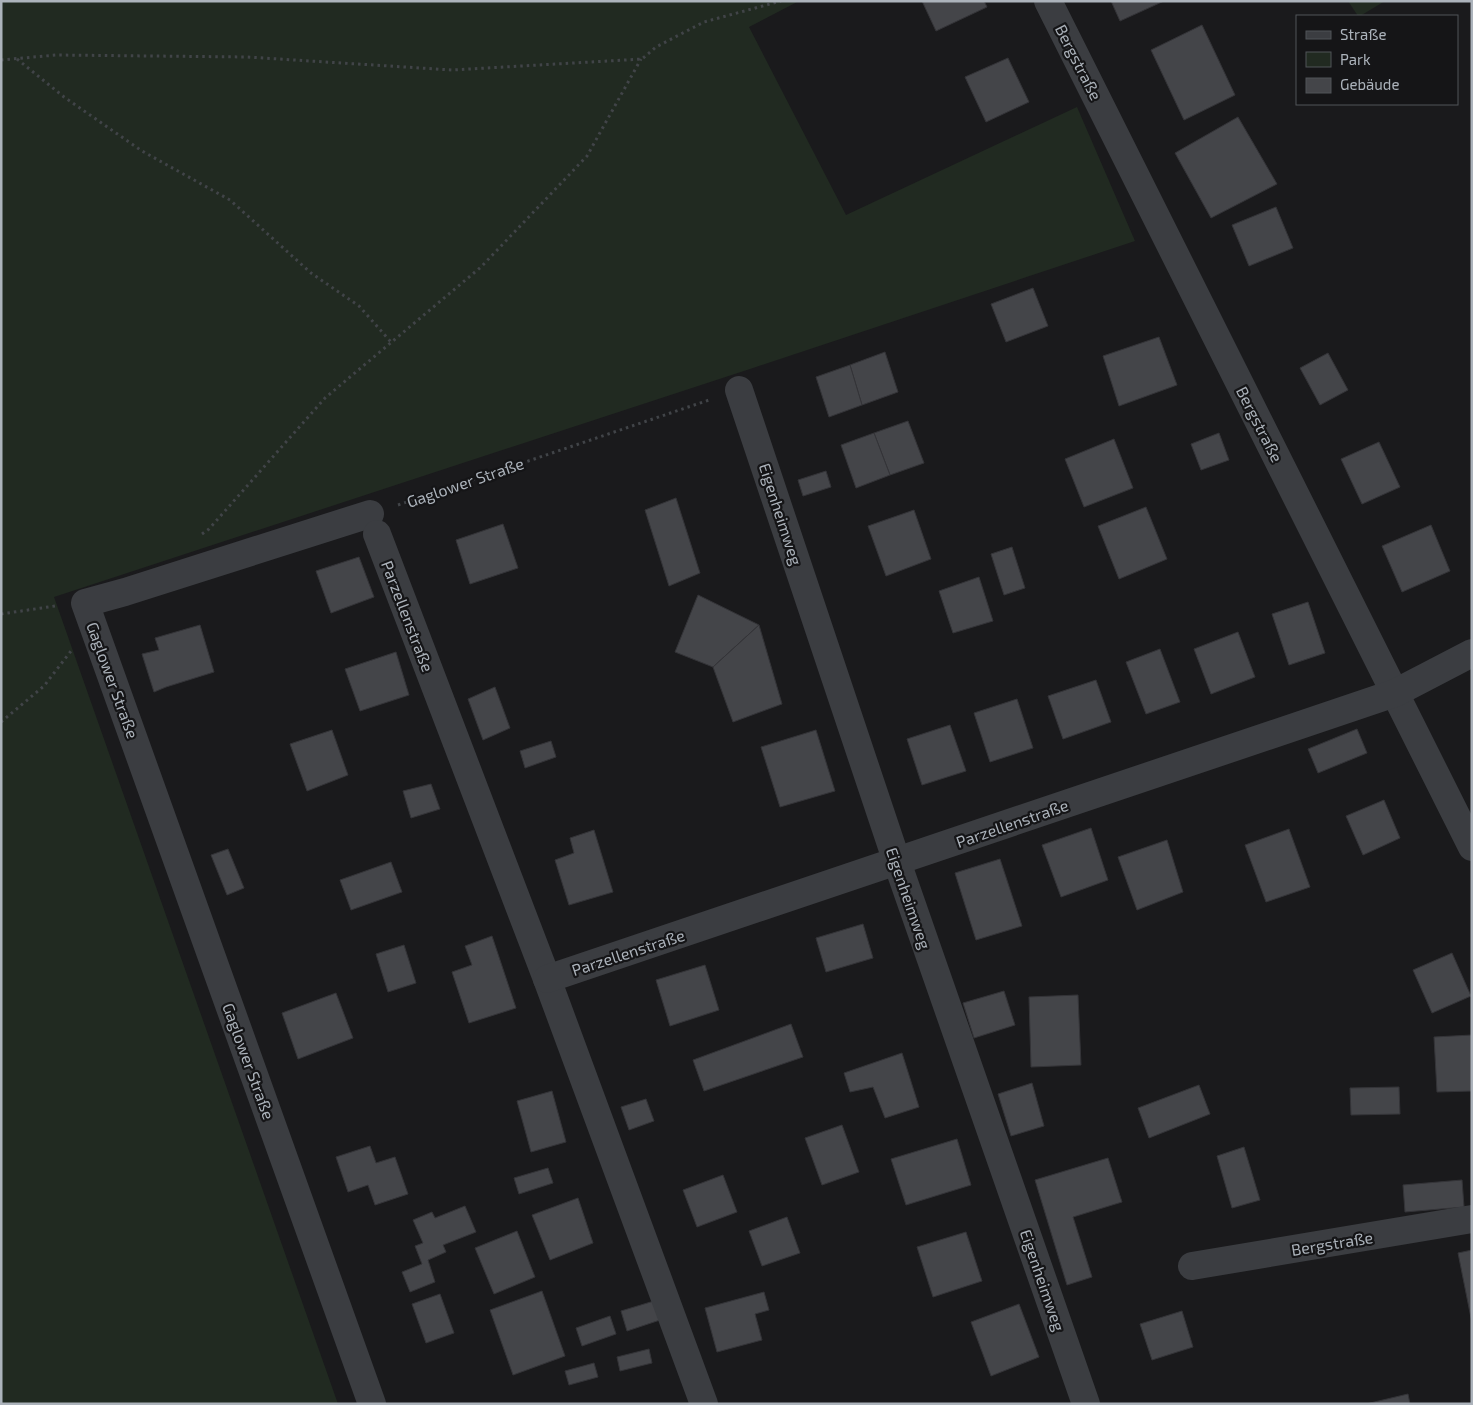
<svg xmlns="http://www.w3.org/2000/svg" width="1473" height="1405" viewBox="0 0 1473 1405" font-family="'Exo 2',sans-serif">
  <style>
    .green { fill: #212a21 }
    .building { fill: #444549; stroke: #343438 }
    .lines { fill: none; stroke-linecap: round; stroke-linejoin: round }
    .path { stroke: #414448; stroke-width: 3; stroke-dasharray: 2.5 4; stroke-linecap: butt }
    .street { stroke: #3b3d41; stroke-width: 28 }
    .labels { text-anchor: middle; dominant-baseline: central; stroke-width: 4.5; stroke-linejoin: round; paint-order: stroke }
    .street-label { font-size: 16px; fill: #acb3bb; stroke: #151517 }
  </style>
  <rect width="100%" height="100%" fill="#1a1a1c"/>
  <!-- green -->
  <g class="green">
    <polygon points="1,1 799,1 749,27 846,215 1077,107 1135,241 753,368 54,597 338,1404 1,1404"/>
    <polygon points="1348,1 1385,1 1360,16 1358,16"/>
  </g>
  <!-- building -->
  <g class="building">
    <polygon points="922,1 984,1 987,7 936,31"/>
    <polygon points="1111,1 1164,1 1120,21"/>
    <polygon points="1202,25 1235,95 1184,120 1151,50"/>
    <polygon points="1008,58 1029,102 986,122 965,77"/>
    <polygon points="1238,117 1277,184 1211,218 1175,153"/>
    <polygon points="1276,207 1293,248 1249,266 1232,225"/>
    <polygon points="1033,288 1048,326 1006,342 991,304"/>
    <polygon points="1159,337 1177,385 1119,406 1103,356"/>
    <polygon points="885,352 898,392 862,405 850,365"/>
    <polygon points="1328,353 1348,390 1320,405 1300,368"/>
    <polygon points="850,365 862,405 829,417 816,377"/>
    <polygon points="908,421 924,463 890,475 874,433"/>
    <polygon points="874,433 890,475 856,488 841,445"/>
    <polygon points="1219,433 1229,460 1201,470 1191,444"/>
    <polygon points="1114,439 1133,488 1084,507 1065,459"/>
    <polygon points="1379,442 1400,487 1362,504 1341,459"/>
    <polygon points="826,471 831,487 803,496 798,480"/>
    <polygon points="676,498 700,573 669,586 645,510"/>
    <polygon points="1146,507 1167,559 1119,579 1098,526"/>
    <polygon points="914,510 931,559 886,576 868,526"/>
    <polygon points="503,524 518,568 470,584 456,540"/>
    <polygon points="1431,525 1450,571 1402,592 1382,546"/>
    <polygon points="1012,547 1025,588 1004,595 991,554"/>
    <polygon points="359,557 374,597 331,613 316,571"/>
    <polygon points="979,577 993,621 953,633 939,591"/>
    <polygon points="698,595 759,625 713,667 675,652"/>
    <polygon points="1308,602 1325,653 1289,665 1272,614"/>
    <polygon points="200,625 214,672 166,687 154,692 142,654 159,650 155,638"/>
    <polygon points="759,625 782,704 733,722 713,667"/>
    <polygon points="1238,632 1255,677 1211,694 1194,649"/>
    <polygon points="1160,649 1180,702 1146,714 1126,662"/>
    <polygon points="396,652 409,695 360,711 345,669"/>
    <polygon points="1096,680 1111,722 1063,739 1048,696"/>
    <polygon points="495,687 510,728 483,740 468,699"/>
    <polygon points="1017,699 1033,748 990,762 974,713"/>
    <polygon points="950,725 966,771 922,785 907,739"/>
    <polygon points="1357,729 1367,753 1318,773 1308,749"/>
    <polygon points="332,730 348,775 307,791 290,744"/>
    <polygon points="816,730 835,791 780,807 761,747"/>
    <polygon points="551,741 556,757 525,768 520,751"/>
    <polygon points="431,784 440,809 411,818 403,791"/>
    <polygon points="1384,800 1400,838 1363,855 1346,816"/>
    <polygon points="1091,828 1108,880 1061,897 1042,845"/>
    <polygon points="1289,829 1310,887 1266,902 1245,845"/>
    <polygon points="594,830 613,892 569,905 555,860 574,853 570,838"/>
    <polygon points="1167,840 1183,892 1137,910 1118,857"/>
    <polygon points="228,849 244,888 227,895 211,855"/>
    <polygon points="1000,859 1022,926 976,940 955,873"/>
    <polygon points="391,862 402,892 351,910 340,880"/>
    <polygon points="863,924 873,958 826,972 816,938"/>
    <polygon points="492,936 516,1008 469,1023 452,972 472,965 465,946"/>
    <polygon points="404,945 416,983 388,992 376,954"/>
    <polygon points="1452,953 1471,996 1432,1013 1413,970"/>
    <polygon points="705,965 719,1010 670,1026 656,980"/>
    <polygon points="1004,991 1015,1025 974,1038 963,1003"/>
    <polygon points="336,993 353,1038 298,1059 282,1013"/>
    <polygon points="1078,995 1081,1065 1031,1067 1029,997"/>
    <polygon points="791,1024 803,1057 704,1091 693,1060"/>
    <polygon points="1472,1035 1472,1091 1437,1092 1434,1037"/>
    <polygon points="902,1053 919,1107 885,1118 873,1087 850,1092 844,1073"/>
    <polygon points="1032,1083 1044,1126 1011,1136 998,1094"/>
    <polygon points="1199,1085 1210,1114 1149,1138 1138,1108"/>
    <polygon points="1399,1087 1400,1114 1351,1115 1350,1088"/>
    <polygon points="552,1091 566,1142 531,1152 517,1101"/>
    <polygon points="646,1099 654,1121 629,1130 621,1107"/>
    <polygon points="842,1125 859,1172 822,1185 805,1138"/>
    <polygon points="957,1139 971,1185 906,1205 891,1159"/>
    <polygon points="370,1146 376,1163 395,1157 408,1194 375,1205 368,1185 348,1192 336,1157"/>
    <polygon points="1244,1147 1260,1200 1232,1208 1217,1156"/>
    <polygon points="1108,1158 1122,1202 1073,1217 1092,1277 1067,1285 1035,1180"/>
    <polygon points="548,1168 553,1183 519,1194 514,1178"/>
    <polygon points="723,1175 737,1212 697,1227 683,1190"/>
    <polygon points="1462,1180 1464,1207 1405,1212 1403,1185"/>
    <polygon points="578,1198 593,1243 550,1260 532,1215"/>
    <polygon points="465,1206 476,1232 443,1245 446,1252 428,1260 435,1282 410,1292 402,1272 422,1264 415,1246 423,1243 413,1220 432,1212 435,1218"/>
    <polygon points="787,1217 800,1253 762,1266 749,1231"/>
    <polygon points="517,1231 535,1277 494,1294 475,1248"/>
    <polygon points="966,1232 982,1281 933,1297 917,1247"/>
    <polygon points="1472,1250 1472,1323 1458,1253"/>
    <polygon points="542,1291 565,1356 513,1375 490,1310"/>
    <polygon points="764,1292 769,1310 755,1314 762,1340 717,1352 705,1308"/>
    <polygon points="440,1294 454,1333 426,1343 412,1304"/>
    <polygon points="654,1301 660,1320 627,1331 621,1311"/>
    <polygon points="1019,1304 1039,1357 991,1376 971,1322"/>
    <polygon points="1182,1311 1193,1347 1152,1360 1140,1324"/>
    <polygon points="610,1316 616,1334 582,1346 576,1328"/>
    <polygon points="649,1349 652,1363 620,1371 617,1357"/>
    <polygon points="594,1363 598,1377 569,1385 565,1371"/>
    <polygon points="1408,1394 1410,1404 1366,1404"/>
  </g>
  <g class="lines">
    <!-- path -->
    <g class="path">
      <polyline points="17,59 64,97 142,151 230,200 311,273 359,306 391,342"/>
      <polyline points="1,60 56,55 247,57 452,70 642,59 656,47 704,22 781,1"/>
      <polyline points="398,505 712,399"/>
      <polyline points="202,534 209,529 325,398 481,267 587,156 641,59"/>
      <polyline points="1,614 55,606"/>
      <polyline points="1,722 44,686 71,651"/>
    </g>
    <!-- street -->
    <g class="street">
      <polyline points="1048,1 1472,847"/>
      <polyline points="739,390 897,862 1086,1404"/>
      <polyline points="370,514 125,592 85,603 372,1404"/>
      <polyline points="377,534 547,979 704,1404"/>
      <polyline points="547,979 1395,693 1472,653"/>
      <polyline points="1192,1266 1472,1219"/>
    </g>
  </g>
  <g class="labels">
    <!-- street labels -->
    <g class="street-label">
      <text transform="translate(1079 62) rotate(63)">Bergstraße</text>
      <text transform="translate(1260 424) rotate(63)">Bergstraße</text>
      <text transform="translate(465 482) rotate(-19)">Gaglower Straße</text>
      <text transform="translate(781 514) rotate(72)">Eigenheimweg</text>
      <text transform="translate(408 616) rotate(69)">Parzellenstraße</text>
      <text transform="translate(113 680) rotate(70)">Gaglower Straße</text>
      <text transform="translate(1012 823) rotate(-19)">Parzellenstraße</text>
      <text transform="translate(909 898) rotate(71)">Eigenheimweg</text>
      <text transform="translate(628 952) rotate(-18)">Parzellenstraße</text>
      <text transform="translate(249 1061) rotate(70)">Gaglower Straße</text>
      <text transform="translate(1332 1243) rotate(-9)">Bergstraße</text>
      <text transform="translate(1043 1280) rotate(71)">Eigenheimweg</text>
    </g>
  </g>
  <!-- border -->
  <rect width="1473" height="1405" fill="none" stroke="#acb3bb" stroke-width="5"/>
  <!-- legend -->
  <rect x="1296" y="15" width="162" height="90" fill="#151517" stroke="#515459"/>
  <rect x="1306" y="31" width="25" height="8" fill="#3b3d41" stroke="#515459"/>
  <text x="1340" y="40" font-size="15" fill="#acb3bb">Straße</text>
  <rect x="1306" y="52" width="25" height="15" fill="#212a21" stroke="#515459"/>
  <text x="1340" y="65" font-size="15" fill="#acb3bb">Park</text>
  <rect x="1306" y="78" width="25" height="15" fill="#444549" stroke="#515459"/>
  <text x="1340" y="90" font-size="15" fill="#acb3bb">Gebäude</text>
</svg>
